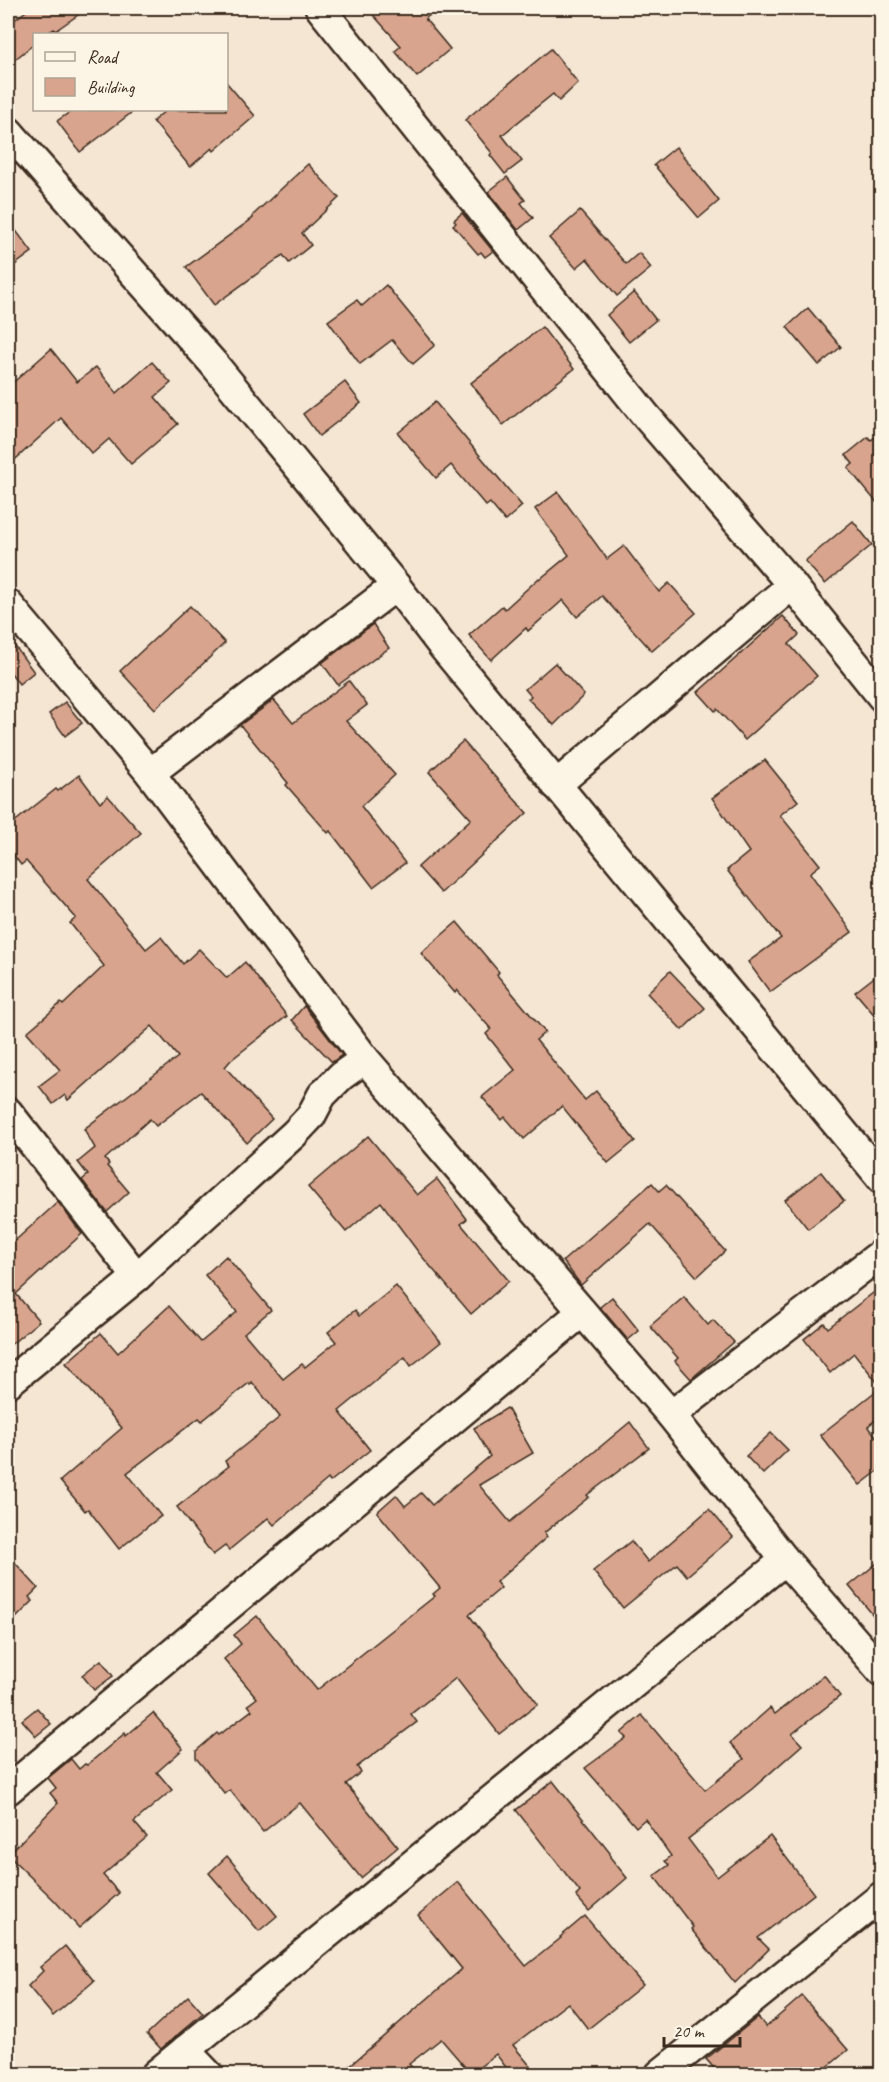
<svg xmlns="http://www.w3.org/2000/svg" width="889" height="2082" viewBox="0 0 889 2082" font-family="Caveat,sans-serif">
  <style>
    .building { fill: #d8a48d; stroke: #3b2a1e; stroke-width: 1.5 }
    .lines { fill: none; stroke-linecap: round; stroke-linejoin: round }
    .minor-casing { stroke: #3b2a1e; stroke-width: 33 }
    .minor { stroke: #fcf5e5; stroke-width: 28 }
  </style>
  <rect width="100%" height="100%" fill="#f5e5d3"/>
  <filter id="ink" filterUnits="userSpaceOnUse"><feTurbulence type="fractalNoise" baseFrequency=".0167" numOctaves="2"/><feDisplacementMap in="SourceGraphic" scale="12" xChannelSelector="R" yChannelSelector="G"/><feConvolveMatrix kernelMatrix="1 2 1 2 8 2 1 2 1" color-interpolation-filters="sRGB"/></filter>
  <g filter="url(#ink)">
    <!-- building -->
    <g class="building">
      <polygon points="30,8 88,8 55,31 54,29 46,34 34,34 34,44 8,65 8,25"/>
      <polygon points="367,8 438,8 425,19 450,49 417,77 395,51 401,46"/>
      <polygon points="551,49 578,83 559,101 553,94 502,135 522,161 505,174 490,155 492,153 465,120"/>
      <polygon points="226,82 255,116 214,151 212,148 190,167 153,121 166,110 226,110"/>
      <polygon points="73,110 135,110 80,152 57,121"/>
      <polygon points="676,147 719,201 699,218 654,165"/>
      <polygon points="308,164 339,198 302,233 311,245 289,263 283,255 214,305 186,267 253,218 253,215"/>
      <polygon points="507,177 525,200 521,203 533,218 518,230 488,192"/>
      <polygon points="580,211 626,264 639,253 651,268 617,296 587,259 576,268 549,238"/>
      <polygon points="462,213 493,251 485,257 481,252 478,254 453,225 456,223 454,220"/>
      <polygon points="8,220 32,252 8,270"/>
      <polygon points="386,285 435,345 413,364 392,340 360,364 328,321 357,300 362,306"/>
      <polygon points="634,292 656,320 629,342 607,315"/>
      <polygon points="808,308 841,347 819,365 787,327"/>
      <polygon points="542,327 574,369 503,425 471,383"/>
      <polygon points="51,349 77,382 96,367 117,393 152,362 171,383 155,397 178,424 131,464 109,439 92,454 61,418 8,466 8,387"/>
      <polygon points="345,382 361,403 319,436 303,414"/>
      <polygon points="435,402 522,506 505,521 490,503 486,506 451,465 436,478 398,433"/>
      <polygon points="882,433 882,509 848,468 853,464 846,455 868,437 871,440"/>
      <polygon points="558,492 607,559 624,546 659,592 669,583 696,613 652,651 602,596 577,617 563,600 528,631 526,628 491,660 469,635 502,606 505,609 539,578 540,579 569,555 535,509"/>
      <polygon points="853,521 872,545 825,584 805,561"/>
      <polygon points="190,606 225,643 155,709 120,671"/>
      <polygon points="783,616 799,635 789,644 817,676 745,740 717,709 715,711 698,692"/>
      <polygon points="373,624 389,648 338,685 322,663"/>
      <polygon points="8,637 34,672 19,684 8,669"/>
      <polygon points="555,663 584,695 554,725 528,699 531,696 525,689"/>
      <polygon points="349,681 367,705 346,721 395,775 361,806 405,863 373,887 330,831 328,833 286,785 288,783 240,725 274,700 293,723"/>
      <polygon points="65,702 82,723 65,736 49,714"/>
      <polygon points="463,741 527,813 441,893 418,867 471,819 429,772"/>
      <polygon points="765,760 798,801 780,815 820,865 810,873 852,932 770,992 748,962 781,938 727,870 749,852 712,798"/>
      <polygon points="79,775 100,803 108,796 141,833 88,879 146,949 161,937 183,964 199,949 227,978 245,962 287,1016 231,1060 225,1067 272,1119 247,1143 201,1092 156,1126 150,1119 105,1159 109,1164 107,1166 129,1192 107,1212 82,1180 88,1175 78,1162 95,1148 84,1129 178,1057 152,1026 68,1100 65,1095 53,1104 39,1086 60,1070 27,1032 61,1003 63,1005 104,966 70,923 76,918 26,861 21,865 8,848 8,827 56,789 58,791"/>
      <polygon points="457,922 499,972 497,975 545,1032 536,1040 585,1100 596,1091 635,1141 608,1163 562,1106 524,1139 505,1117 502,1120 482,1097 515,1070 486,1034 491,1029 457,990 455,993 421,953"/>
      <polygon points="670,971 705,1008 682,1030 647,993"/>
      <polygon points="882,971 882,1024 855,992"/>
      <polygon points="304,1006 342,1055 332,1062 292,1020"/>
      <polygon points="368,1136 417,1195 437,1179 467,1219 461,1224 509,1281 471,1314 419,1253 381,1202 346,1232 308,1187"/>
      <polygon points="821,1172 844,1201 808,1229 785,1200"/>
      <polygon points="652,1183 659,1191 666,1185 725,1251 697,1277 650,1224 581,1285 563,1261"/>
      <polygon points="58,1202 82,1234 16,1294 39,1321 8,1347 8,1247"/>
      <polygon points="226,1256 271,1310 244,1333 283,1379 302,1364 305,1367 336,1342 328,1332 355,1310 359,1316 396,1286 441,1342 411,1366 405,1357 339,1411 370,1450 330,1482 328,1479 274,1525 268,1518 229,1550 225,1546 213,1555 177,1507 229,1466 225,1461 280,1417 252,1382 250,1385 249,1383 202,1421 199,1418 127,1473 161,1516 119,1549 88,1509 85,1511 60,1481 122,1428 66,1363 101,1333 118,1353 169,1306 201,1342 237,1312 205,1275"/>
      <polygon points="882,1286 882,1415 868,1426 882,1444 882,1468 860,1485 820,1435 881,1387 854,1353 830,1373 804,1339 824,1323 828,1328"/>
      <polygon points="612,1297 639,1331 628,1340 600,1307"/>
      <polygon points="684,1297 708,1325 713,1320 734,1342 691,1379 675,1361 678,1358 650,1326"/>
      <polygon points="507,1408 533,1453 479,1485 510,1522 630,1422 649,1448 587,1495 589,1497 544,1533 547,1537 496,1582 501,1588 469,1615 538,1704 499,1734 456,1678 411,1714 417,1722 357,1767 361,1772 346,1784 398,1847 361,1878 300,1803 263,1832 230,1790 225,1794 196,1758 196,1751 217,1733 219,1735 252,1710 248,1705 257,1698 224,1659 241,1644 234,1635 257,1616 317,1690 435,1596 433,1594 440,1588 377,1512 396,1495 405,1506 421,1493 432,1505 490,1456 474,1428"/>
      <polygon points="771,1433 788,1450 763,1474 746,1456"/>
      <polygon points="709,1509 733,1537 687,1576 677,1564 623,1608 593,1571 631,1541 648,1562"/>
      <polygon points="8,1555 38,1588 29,1597 33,1601 8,1626"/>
      <polygon points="882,1559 882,1626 849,1586"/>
      <polygon points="101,1660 113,1676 94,1690 82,1675"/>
      <polygon points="824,1675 840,1696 792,1734 802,1745 752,1789 688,1839 717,1877 770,1836 814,1894 758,1938 769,1949 735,1983 691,1929 693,1927 654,1876 669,1865 665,1861 671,1856 645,1819 636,1827 585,1768 626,1738 621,1733 642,1715 705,1790 744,1759 730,1743 770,1708 775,1714"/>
      <polygon points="37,1708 51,1724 36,1736 22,1720"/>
      <polygon points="153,1713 183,1749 157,1772 172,1790 134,1822 147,1837 103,1875 119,1893 79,1928 55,1901 8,1855 58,1803 50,1793 56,1788 48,1778 71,1759 79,1769 85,1764 87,1765 125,1733 126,1736"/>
      <polygon points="553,1781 610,1853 610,1857 627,1878 589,1911 576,1896 580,1892 516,1810"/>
      <polygon points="227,1856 277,1916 259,1931 209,1873"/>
      <polygon points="458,1882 526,1966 561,1938 560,1937 585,1916 643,1985 588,2029 568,2003 513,2045 537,2074 511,2074 496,2054 471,2074 441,2039 409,2064 418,2074 340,2074 462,1969 418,1915"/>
      <polygon points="65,1946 94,1981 53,2016 28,1986 43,1971 40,1967"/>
      <polygon points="188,1996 203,2013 161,2049 147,2034"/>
      <polygon points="802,1996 848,2050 819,2074 812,2074 804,2066 793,2074 719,2074 706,2059 758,2017 766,2027"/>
    </g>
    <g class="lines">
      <defs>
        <g id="minor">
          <polyline points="320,8 646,416 792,585 882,697"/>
          <polyline points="8,131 213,363 396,586 443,647 882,1179"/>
          <polyline points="8,604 150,773 365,1059 671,1415 785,1560 882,1672"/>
          <polyline points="150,773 396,586"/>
          <polyline points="556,785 792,585"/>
          <polyline points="8,1112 137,1277 294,1134 311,1116 322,1095 341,1076 365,1059"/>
          <polyline points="8,1383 137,1277"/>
          <polyline points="671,1415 882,1253"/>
          <polyline points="8,1790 582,1312"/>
          <polyline points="185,2050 208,2074"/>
          <polyline points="156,2074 785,1560"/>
          <polyline points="660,2074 882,1896"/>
        </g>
      </defs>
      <!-- minor casing -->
      <use href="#minor" class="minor-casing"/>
      <!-- minor -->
      <use href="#minor" class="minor"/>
    </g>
  </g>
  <!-- margin -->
  <rect width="889" height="2082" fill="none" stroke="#fcf5e5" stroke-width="30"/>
  <rect x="15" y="15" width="859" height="2052" fill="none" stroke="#3b2a1e" stroke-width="2" filter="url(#ink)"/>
  <!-- legend -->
  <rect x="33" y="33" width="195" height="78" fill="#fcf5e5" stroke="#afa495" stroke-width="1.5"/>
  <rect x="45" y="52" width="30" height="9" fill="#fcf5e5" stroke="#afa495" stroke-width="1.5"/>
  <text x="87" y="63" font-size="18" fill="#3b2a1e">Road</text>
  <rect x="45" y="78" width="30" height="18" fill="#d8a48d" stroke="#afa495" stroke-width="1.5"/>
  <text x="87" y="93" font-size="18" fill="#3b2a1e">Building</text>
  <!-- scale -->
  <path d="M664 2037v9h76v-9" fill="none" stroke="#3b2a1e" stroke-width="3"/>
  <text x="673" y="2037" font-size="18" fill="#3b2a1e" stroke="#fcf5e5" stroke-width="4.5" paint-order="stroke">20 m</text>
</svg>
